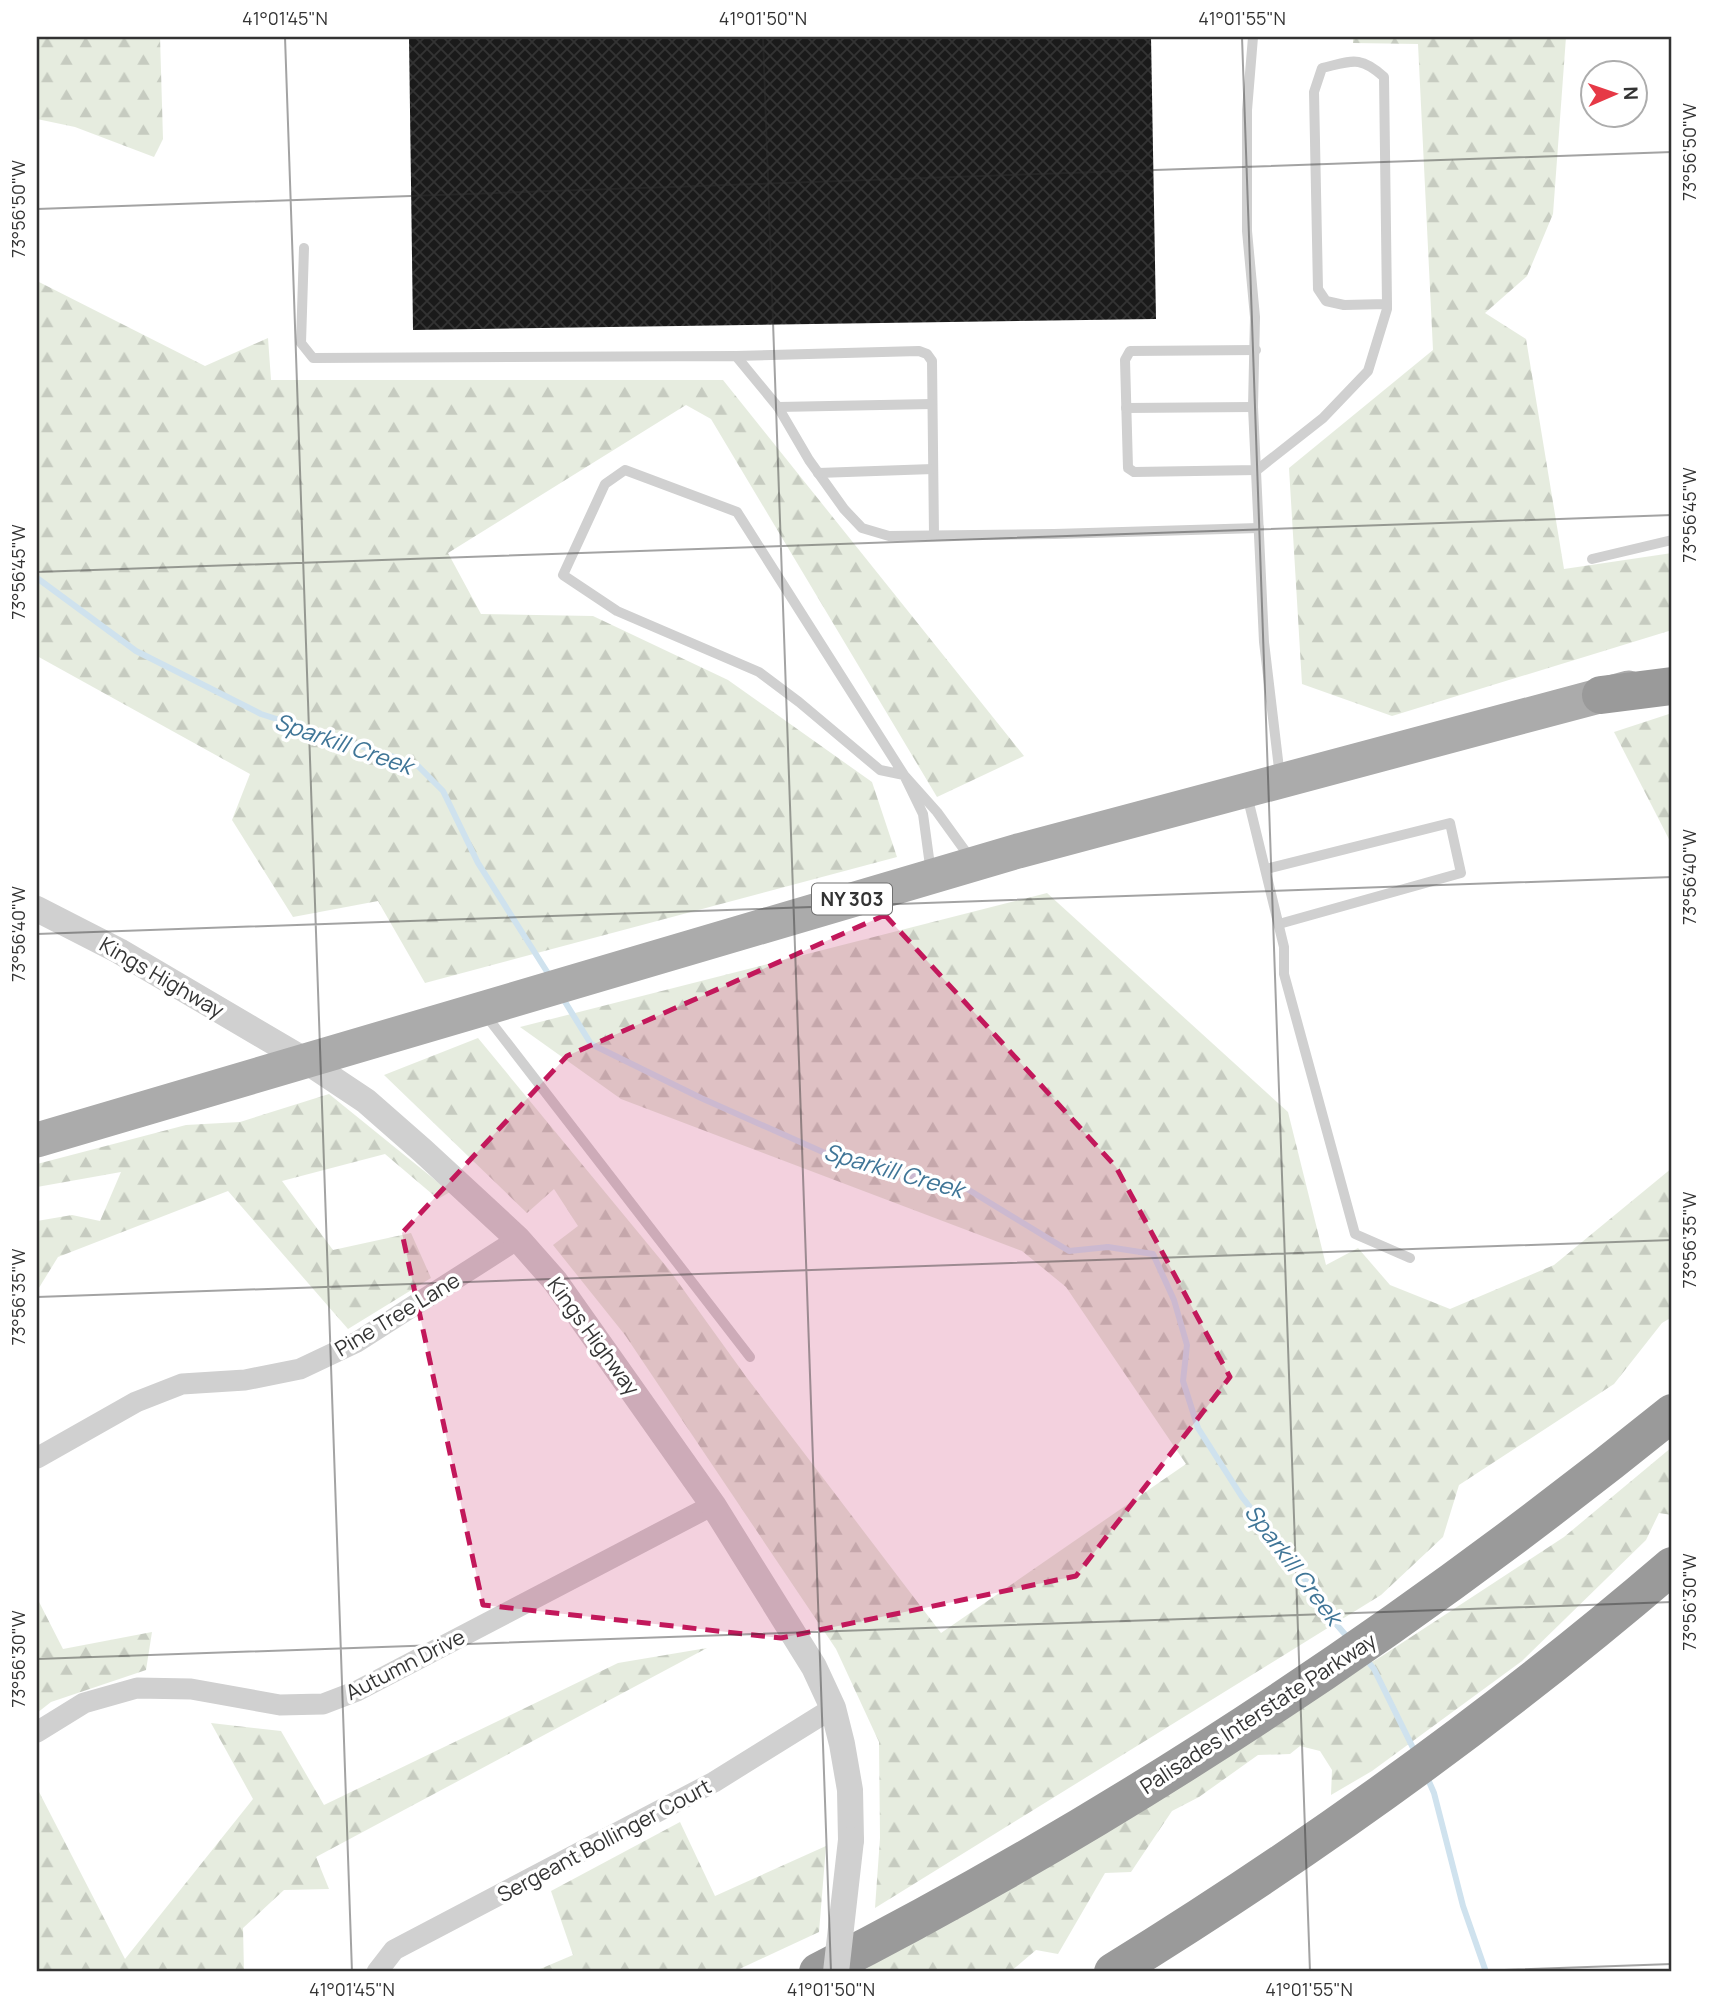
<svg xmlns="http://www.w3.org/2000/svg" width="1709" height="2009" viewBox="0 0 1709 2009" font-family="Manrope,sans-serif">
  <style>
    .forest { fill: url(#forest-firs) }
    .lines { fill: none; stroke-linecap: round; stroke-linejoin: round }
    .stream { stroke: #cfe2ee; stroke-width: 6 }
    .building { fill: url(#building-cross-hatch) }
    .service { stroke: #d0d0d0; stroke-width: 10 }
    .minor { stroke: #d0d0d0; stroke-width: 21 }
    .tertiary { stroke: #d0d0d0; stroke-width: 26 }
    .primary { stroke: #ababab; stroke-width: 35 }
    .motorway { stroke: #9a9a9a; stroke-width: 38 }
    .tertiary-bridge { stroke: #d0d0d0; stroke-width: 26 }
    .marked { fill: #c2185b; fill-opacity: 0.2; stroke: #c2185b; stroke-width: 5; stroke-dasharray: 14 9; stroke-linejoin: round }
    .ticks { fill: none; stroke: #333; stroke-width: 2; stroke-opacity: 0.45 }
    .labels { text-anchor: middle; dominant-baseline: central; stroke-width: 7; stroke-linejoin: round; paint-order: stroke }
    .shield { fill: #fff; stroke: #707070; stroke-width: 2 }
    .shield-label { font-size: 19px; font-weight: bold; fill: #333 }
    .street-label { font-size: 21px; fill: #333; stroke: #fff }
    .water-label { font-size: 23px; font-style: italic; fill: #3f7597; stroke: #fff }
    .neatline { fill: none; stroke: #333; stroke-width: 2.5 }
    .ticks-label { font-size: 18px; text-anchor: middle; fill: #333 }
  </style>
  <defs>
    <pattern id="forest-firs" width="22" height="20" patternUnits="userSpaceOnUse" patternTransform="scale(1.75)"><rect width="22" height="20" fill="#e6ecdf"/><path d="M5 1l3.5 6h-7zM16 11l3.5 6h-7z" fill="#c6cbc0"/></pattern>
    <pattern id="building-cross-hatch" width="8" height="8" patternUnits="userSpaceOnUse" patternTransform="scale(1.75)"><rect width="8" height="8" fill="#1a1a1a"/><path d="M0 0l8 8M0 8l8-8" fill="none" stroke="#333"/></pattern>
  </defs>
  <rect width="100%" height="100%" fill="#fff"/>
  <!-- forest -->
  <g class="forest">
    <polygon points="37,37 160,37 163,139 154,157 75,127 37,119"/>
    <polygon points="1353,37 1566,37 1553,214 1527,276 1485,313 1526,339 1564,569 1672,553 1672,630 1392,716 1302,684 1289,468 1433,350 1418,44 1353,43"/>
    <polygon points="37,281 205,366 268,338 271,380 723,380 1024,756 937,797 711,419 686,405 448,553 481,614 593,616 728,680 872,782 897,857 425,983 378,901 293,917 232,820 250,774 37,656"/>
    <polygon points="1672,713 1672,845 1614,732"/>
    <polygon points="1047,893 1288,1112 1326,1265 1358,1248 1390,1285 1450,1309 1554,1265 1672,1168 1672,1317 1662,1323 1614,1384 1459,1485 1443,1537 1381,1595 875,1908 880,1838 879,1742 836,1649 625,1335 553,1245 578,1226 554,1189 527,1213 384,1075 478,1038 670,1271 747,1378 941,1633 1186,1464 1066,1287 1022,1251 621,1099 520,1027"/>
    <polygon points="329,1094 450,1192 438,1199 385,1154 282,1181 333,1250 411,1233 431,1278 348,1329 228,1191 58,1257 37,1291 37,1221 72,1215 100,1221 121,1172 37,1187 37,1164 186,1125 240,1122"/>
    <polygon points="1672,1447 1672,1515 1659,1513 1646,1540 1522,1661 1372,1771 1331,1795 1332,1770 1320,1751 1300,1746 1290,1754 1258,1755 1199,1797 1172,1811 1131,1872 1105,1873 1058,1954 1036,1950 1010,1972 861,1972 1382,1656 1564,1537"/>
    <polygon points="37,1598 63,1649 152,1632 146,1670 51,1702 37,1713"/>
    <polygon points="707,1648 316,1857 329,1889 284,1890 243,1928 244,1972 37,1972 37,1788 125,1959 253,1799 211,1723 281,1731 324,1805 618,1663"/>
    <polygon points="680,1822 715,1896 826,1846 819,1932 733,1972 533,1972 573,1955 551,1891"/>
  </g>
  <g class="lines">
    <!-- stream -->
    <g class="stream">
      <polyline points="37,578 136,651 261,714 416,764 443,791 478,863 551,978"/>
      <polyline points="562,997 591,1044 701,1098 843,1161 964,1187 1069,1251 1108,1247 1153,1254 1174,1300 1187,1345 1183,1381 1198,1428 1242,1497 1292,1560 1330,1617 1350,1640"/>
      <polyline points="1366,1659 1374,1669 1416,1754"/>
      <polyline points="1427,1777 1434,1793 1463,1906 1486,1972"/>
    </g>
  </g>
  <!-- building -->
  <polygon class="building" points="409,37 1151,37 1156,319 413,330"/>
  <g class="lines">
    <!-- service -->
    <g class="service">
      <polyline points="1253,37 1247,110 1247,231 1255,317 1253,407 1264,642 1280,777"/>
      <polyline points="304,248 301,343 313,358 736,356 778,407 809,460 844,509 862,528 889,536 1054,534 1259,528"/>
      <path d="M1256 350 1130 351 1125 360 1128 468 1134 472 1257 470 1323 418 1368 371 1387 309V304L1384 77C1360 55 1352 61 1322 68L1314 92 1318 289 1326 301 1344 305 1387 304"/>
      <polyline points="736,356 919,351 927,354 932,361 934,535"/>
      <polyline points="778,407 932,404"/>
      <polyline points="1126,408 1253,407"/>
      <polyline points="818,473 933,469"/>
      <polyline points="1592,559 1672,540"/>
      <polyline points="1247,795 1284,947 1284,974 1355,1234 1410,1258"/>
      <polyline points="1266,869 1450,823 1461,873 1279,924"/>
      <polyline points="931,873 923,814 904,775 737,512 625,470 605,484 563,575 617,611 759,672 799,702 880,770 904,775 937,812 971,859"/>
      <polyline points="484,1013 750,1357"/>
    </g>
    <!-- minor -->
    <g class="minor">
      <polyline points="37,1458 136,1402 182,1384 245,1380 300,1369 357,1342 518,1239"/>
      <polyline points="37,1732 84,1703 137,1688 191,1689 280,1705 323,1704 357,1691 713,1505"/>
      <polyline points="377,1972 394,1950 714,1782 833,1708"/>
    </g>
    <!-- tertiary -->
    <polyline class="tertiary" points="37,909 119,951 306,1061 366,1101 423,1151 518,1239 555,1281 713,1505 814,1667 833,1708 842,1744 850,1790 851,1840"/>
    <!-- primary -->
    <polyline class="primary" points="37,1140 1018,851 1629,688"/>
    <!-- motorway -->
    <g class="motorway">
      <polyline points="1601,695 1672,686"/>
      <path d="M818 1972C1122 1817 1407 1627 1672 1413"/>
      <path d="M1113 1972C1309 1851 1497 1716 1672 1566"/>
    </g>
    <!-- tertiary-bridge -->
    <polyline class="tertiary-bridge" points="836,1972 851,1840"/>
  </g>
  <!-- marked area -->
  <path class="marked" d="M885 915 1116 1167 1230 1377 1076 1576 781 1638 483 1605 402 1233 567 1056Z"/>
  <!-- ticks -->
  <path class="ticks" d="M285 37 352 1972M763 37 831 1972M1242 37 1310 1972M37 209 1672 152M37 572 1672 515M37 934 1672 877M37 1297 1672 1240M37 1659 1672 1602M1445 1972 1672 1964"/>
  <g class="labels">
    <!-- shield labels -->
    <rect class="shield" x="812" y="883.5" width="80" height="31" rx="5"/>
    <g class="shield-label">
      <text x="852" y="899">NY 303</text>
    </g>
    <!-- street labels -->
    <g class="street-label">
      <text transform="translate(162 977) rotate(30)">Kings Highway</text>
      <text transform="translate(397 1314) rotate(-31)">Pine Tree Lane</text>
      <text transform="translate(594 1336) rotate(54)">Kings Highway</text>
      <text transform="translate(405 1664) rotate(-27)">Autumn Drive</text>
      <text transform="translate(1258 1713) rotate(-33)">Palisades Interstate Parkway</text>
      <text transform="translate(604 1840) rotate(-28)">Sergeant Bollinger Court</text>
    </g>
    <!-- water labels -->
    <g class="water-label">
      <text transform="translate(344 743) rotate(19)">Sparkill Creek</text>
      <text transform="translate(894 1170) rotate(16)">Sparkill Creek</text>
      <text transform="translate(1294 1564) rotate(53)">Sparkill Creek</text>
    </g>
  </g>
  <!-- border -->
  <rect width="1709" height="2009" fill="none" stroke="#ffffff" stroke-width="77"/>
  <!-- north arrow -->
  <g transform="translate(1614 94) rotate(88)"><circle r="33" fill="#ffffff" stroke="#adadad" stroke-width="2"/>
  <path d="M0-5L12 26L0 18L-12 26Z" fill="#e63946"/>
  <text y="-10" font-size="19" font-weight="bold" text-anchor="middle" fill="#333333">N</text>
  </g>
  <rect x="38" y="38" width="1632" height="1932" class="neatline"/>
  <g class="ticks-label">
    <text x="285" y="25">41°01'45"N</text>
    <text x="763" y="25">41°01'50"N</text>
    <text x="1242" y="25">41°01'55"N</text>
    <text transform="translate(1690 152) rotate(-90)" y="6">73°56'50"W</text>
    <text transform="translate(19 209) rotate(-90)" y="6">73°56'50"W</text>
    <text transform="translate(1690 515) rotate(-90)" y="6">73°56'45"W</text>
    <text transform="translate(19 572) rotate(-90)" y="6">73°56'45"W</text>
    <text transform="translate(1690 877) rotate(-90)" y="6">73°56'40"W</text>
    <text transform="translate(19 934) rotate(-90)" y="6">73°56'40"W</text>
    <text transform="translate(1690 1240) rotate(-90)" y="6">73°56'35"W</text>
    <text transform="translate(19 1297) rotate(-90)" y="6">73°56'35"W</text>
    <text transform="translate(1690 1602) rotate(-90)" y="6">73°56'30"W</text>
    <text transform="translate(19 1659) rotate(-90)" y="6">73°56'30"W</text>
    <text x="352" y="1996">41°01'45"N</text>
    <text x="831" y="1996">41°01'50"N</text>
    <text x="1309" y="1996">41°01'55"N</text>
  </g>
</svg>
